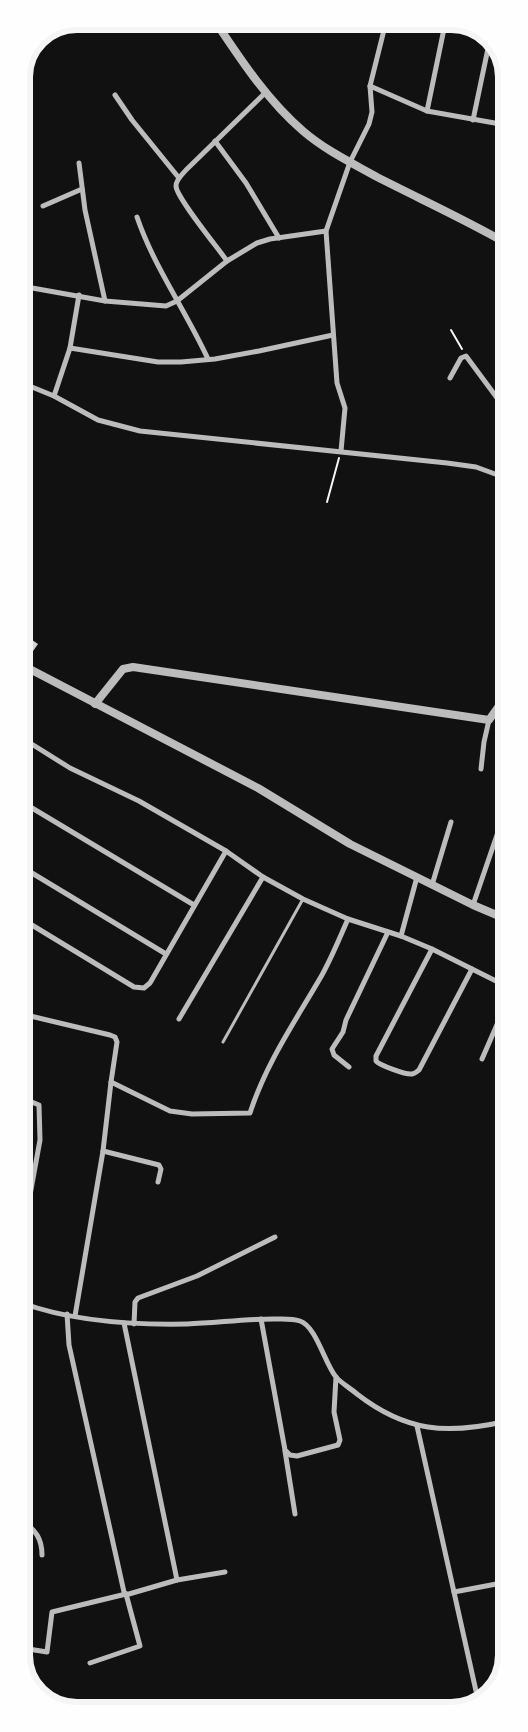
<svg xmlns="http://www.w3.org/2000/svg" width="528" height="1732" viewBox="0 0 528 1732" font-family="Overpass,sans-serif">
  <style>
    .building { fill: #d3d3d3 }
    .lines { fill: none; stroke-linecap: round; stroke-linejoin: round }
    .path { stroke: #f5f5f5; stroke-width: 2 }
    .service { stroke: #bcbcbc; stroke-width: 3 }
    .minor { stroke: #bcbcbc; stroke-width: 5 }
    .tertiary { stroke: #bcbcbc; stroke-width: 8 }
    .rim { fill: none; stroke: #f5f5f5; stroke-width: 6 }
  </style>
  <rect width="100%" height="100%" fill="#111"/>
  <!-- building -->
  <polygon class="building" points="22,633 38,644 31,654 22,647"/>
  <g class="lines">
    <!-- path -->
    <g class="path">
      <polyline points="451,330 462,349"/>
      <polyline points="327,502 339,458"/>
    </g>
    <!-- service -->
    <polyline class="service" points="223,1042 303,899"/>
    <!-- minor -->
    <g class="minor">
      <polyline points="370,86 427,111 506,125"/>
      <polyline points="115,95 132,120 179,178"/>
      <polyline points="427,111 445,24"/>
      <polyline points="473,120 490,39"/>
      <polyline points="215,141 246,183 279,238"/>
      <polyline points="79,163 85,210 105,301"/>
      <polyline points="43,206 82,189"/>
      <path d="M137 217C154 267 186 311 208 359"/>
      <path d="M227 261C218 248 176 197 176 186 176 179 182 175 186 170L266 92"/>
      <polyline points="21,286 105,301 166,306 177,301 227,261 257,243 270,239 326,231"/>
      <polyline points="70,348 79,295"/>
      <polyline points="450,378 461,358 466,356 506,410"/>
      <polyline points="22,383 54,396 98,420 140,431 447,463 476,467 506,478"/>
      <polyline points="54,396 70,348 158,362 181,362 215,359 259,351 333,335"/>
      <polyline points="341,451 345,408 337,383 326,231 350,162 369,124 372,112 370,86 386,22"/>
      <polyline points="22,738 70,768 139,801 226,851 263,877 303,899 348,919 401,936 432,949 506,986"/>
      <polyline points="481,769 484,742 489,720"/>
      <polyline points="22,802 194,905"/>
      <polyline points="22,867 166,954"/>
      <polyline points="432,885 451,822"/>
      <polyline points="473,905 498,832"/>
      <polyline points="22,919 134,987 144,988 150,983 226,851"/>
      <polyline points="401,936 417,877"/>
      <path d="M432 949 376 1056V1061C379 1065 406 1075 412 1074 416 1073 416 1072 419 1070L472 969"/>
      <polyline points="22,1014 110,1035 115,1037 117,1042 111,1082 103,1151 75,1316"/>
      <polyline points="179,1019 263,877"/>
      <polyline points="482,1059 506,1004"/>
      <polyline points="349,1067 334,1055 332,1049 343,1032 346,1020 388,932"/>
      <path d="M111 1082 170 1111 192 1114 250 1113C266 1063 296 1020 322 975 332 957 340 937 348 919"/>
      <polyline points="22,1098 39,1105 40,1140 22,1239"/>
      <polyline points="103,1151 159,1165 161,1169 158,1182"/>
      <path d="M22 1303C71 1321 135 1325 187 1324 216 1323 244 1319 273 1319 282 1319 291 1318 300 1321 316 1326 325 1364 336 1377 341 1383 350 1388 357 1394 406 1432 447 1435 507 1421"/>
      <polyline points="67,1314 69,1345 124,1592 126,1594 129,1594 177,1580"/>
      <polyline points="261,1319 285,1450 290,1455 297,1456 338,1445 340,1440 334,1412 336,1377"/>
      <polyline points="124,1323 177,1580 225,1572"/>
      <polyline points="134,1324 135,1302 138,1298 197,1276 275,1237"/>
      <polyline points="417,1426 478,1700"/>
      <polyline points="285,1451 295,1514"/>
      <path d="M22 1521C36 1530 42 1539 42 1555"/>
      <polyline points="454,1592 507,1582"/>
      <polyline points="22,1648 47,1652 52,1612 126,1594 140,1646 90,1663"/>
    </g>
    <!-- tertiary -->
    <g class="tertiary">
      <path d="M215 21C241 60 267 100 303 131 325 150 352 163 377 177 420 199 464 219 506 243"/>
      <polyline points="22,665 258,788 350,844 473,905 506,919"/>
      <polyline points="95,704 123,669 133,667 489,720 506,696"/>
    </g>
  </g>
  <!-- crop -->
  <path d="M0 0H528V1732H0ZM77 30H451A47 47 0 0 1 498 77V1655A47 47 0 0 1 451 1702H77A47 47 0 0 1 30 1655V77A47 47 0 0 1 77 30Z" fill="#fefefe" fill-rule="evenodd"/>
  <path class="rim" d="M77 30H451A47 47 0 0 1 498 77V1655A47 47 0 0 1 451 1702H77A47 47 0 0 1 30 1655V77A47 47 0 0 1 77 30Z"/>
</svg>
